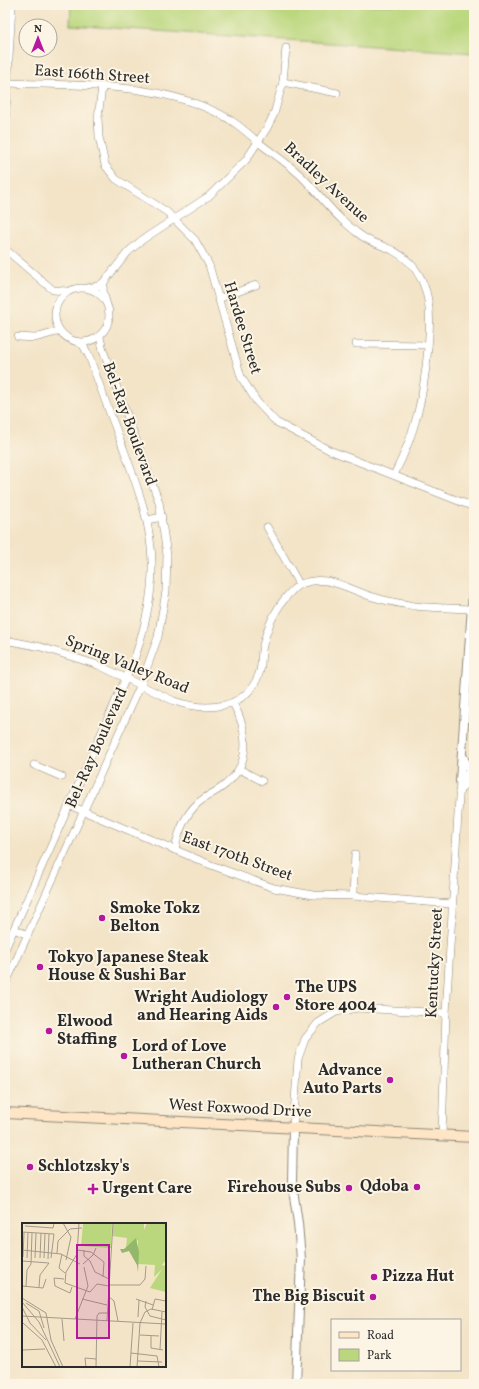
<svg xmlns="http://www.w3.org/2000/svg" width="479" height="1389" viewBox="0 0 479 1389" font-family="Vollkorn,serif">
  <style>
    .green { fill: #bad77d; stroke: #728154 }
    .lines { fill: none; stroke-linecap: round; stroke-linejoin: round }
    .minor-casing { stroke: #8f887a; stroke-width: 8 }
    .tertiary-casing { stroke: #8f887a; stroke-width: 10 }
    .secondary-casing { stroke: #8f887a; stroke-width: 12 }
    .minor { stroke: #fff; stroke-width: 7 }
    .tertiary { stroke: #fff; stroke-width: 8 }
    .secondary { stroke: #fde5c5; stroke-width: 10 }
    .poi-dot { fill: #b5179e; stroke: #fcf5e5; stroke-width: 1.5 }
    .labels { text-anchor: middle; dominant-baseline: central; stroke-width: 4; stroke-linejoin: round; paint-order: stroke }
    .street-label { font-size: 16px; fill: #2b2b2b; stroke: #fcf5e5 }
    .poi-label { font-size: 16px; font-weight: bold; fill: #2b2b2b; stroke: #fcf5e5; text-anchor: start }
    .inset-road { fill: none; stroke: #a39a89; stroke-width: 1 }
    .view { fill: #b5179e; fill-opacity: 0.15; stroke: #b5179e; stroke-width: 2 }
    .inset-edge { fill: none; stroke: #2b2b2b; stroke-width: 2 }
  </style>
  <rect width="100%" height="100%" fill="#fcf5e5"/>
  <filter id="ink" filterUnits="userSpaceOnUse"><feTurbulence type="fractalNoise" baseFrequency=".025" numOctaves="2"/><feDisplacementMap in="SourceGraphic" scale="8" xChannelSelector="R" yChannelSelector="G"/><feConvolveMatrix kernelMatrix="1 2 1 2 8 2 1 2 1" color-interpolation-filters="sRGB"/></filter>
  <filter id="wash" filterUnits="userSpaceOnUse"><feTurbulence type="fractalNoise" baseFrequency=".012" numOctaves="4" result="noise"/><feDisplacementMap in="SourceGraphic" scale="16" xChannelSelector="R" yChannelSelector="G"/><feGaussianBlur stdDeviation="0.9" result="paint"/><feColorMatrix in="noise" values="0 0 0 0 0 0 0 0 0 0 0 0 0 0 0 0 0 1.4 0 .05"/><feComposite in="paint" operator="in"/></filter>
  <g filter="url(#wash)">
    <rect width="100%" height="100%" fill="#f3e4c8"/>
    <!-- green -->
    <polygon class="green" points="71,5 474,5 474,53 70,25"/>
  </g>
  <g filter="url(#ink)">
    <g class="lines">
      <defs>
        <g id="minor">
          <polyline points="283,82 337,93"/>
          <path d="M7 83C81 86 163 81 229 119 240 126 249 134 258 142 272 153 286 162 299 174 314 188 326 205 341 219 351 228 362 238 375 243 388 248 399 252 410 263 432 286 431 318 428 347 424 395 416 432 394 475"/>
          <polyline points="102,87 98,118 99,137 105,165 116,179 167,212 195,240 209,265 241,377 257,402 276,422 329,450 474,507"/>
          <polyline points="5,126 12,5"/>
          <polyline points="5,249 53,290 67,291"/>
          <polyline points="104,282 103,290 106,302"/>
          <circle cx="82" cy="315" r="27"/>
          <polyline points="87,288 98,286 104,282 128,252 142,240 209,196 246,160 267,128 274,114 283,82 286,48"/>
          <polyline points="218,299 256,285"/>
          <polyline points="18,337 35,338 60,331"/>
          <polyline points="356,344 428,345"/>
          <polyline points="147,520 162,517"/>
          <polyline points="267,527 299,584"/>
          <path d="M5 640 41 647 98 665 174 701C206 712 246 710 259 674 262 666 261 658 262 650 266 630 274 611 287 596 292 591 295 586 301 584 324 575 341 585 362 593 378 600 397 603 415 606 434 608 453 608 472 609"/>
          <polyline points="34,765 62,777"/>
          <polyline points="239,769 262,781"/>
          <polyline points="459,792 464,785 473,778"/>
          <polyline points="69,805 211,865 274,888 313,895 353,896 452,904"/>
          <path d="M175 850C178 832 185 815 198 803 207 795 217 792 226 784 252 763 248 730 233 703"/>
          <polyline points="353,896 355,854"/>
          <polyline points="14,929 28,935"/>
          <path d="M5 949 134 660C145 628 153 596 152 562 151 522 137 486 124 450 112 419 100 387 89 356L83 345 77 342"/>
          <polyline points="5,985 141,684 158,637 166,591 167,555 159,502 103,350 100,337"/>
          <polyline points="293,1128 298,1059 305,1039 318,1023 336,1012 357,1008 446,1013"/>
          <polyline points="442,1135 446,1013 460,781 469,772"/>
        </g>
        <g id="tertiary">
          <polyline points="463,757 474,779"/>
          <polyline points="460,781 474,577"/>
          <polyline points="293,1128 292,1183 298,1223 301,1259 296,1384"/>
        </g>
        <polyline id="secondary" points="5,1113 474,1137"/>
      </defs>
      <!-- minor casing -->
      <use href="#minor" class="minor-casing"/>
      <!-- tertiary casing -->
      <use href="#tertiary" class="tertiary-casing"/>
      <!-- secondary casing -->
      <use href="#secondary" class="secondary-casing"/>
      <!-- minor -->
      <use href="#minor" class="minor"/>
      <!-- tertiary -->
      <use href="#tertiary" class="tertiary"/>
      <!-- secondary -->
      <use href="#secondary" class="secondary"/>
    </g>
  </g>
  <!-- markers -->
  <g class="poi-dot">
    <circle cx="102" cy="918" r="4"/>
    <circle cx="40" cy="967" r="4"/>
    <circle cx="287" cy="997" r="4"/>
    <circle cx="276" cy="1007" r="4"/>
    <circle cx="49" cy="1031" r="4"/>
    <circle cx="124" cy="1056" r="4"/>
    <circle cx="390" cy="1080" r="4"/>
    <circle cx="30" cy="1167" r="4"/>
    <circle cx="417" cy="1187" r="4"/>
    <circle cx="349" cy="1188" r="4"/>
    <path d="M91 1183h4v4h4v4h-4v4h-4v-4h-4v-4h4z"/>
    <circle cx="374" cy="1277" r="4"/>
    <circle cx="373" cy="1297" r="4"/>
  </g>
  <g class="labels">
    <!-- street labels -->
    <g class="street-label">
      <text transform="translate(92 75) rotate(4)">East 166th Street</text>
      <text transform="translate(326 183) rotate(43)">Bradley Avenue</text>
      <text transform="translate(242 328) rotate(73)">Hardee Street</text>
      <text transform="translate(129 424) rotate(70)">Bel-Ray Boulevard</text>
      <text transform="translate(127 665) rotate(22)">Spring Valley Road</text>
      <text transform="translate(97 748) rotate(-66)">Bel-Ray Boulevard</text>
      <text transform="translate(237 857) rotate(20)">East 170th Street</text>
      <text transform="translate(435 963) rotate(-87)">Kentucky Street</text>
      <text transform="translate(240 1109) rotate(3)">West Foxwood Drive</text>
    </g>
    <!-- poi labels -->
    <g class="poi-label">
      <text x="110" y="909">Smoke Tokz<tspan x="110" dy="18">Belton</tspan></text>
      <text x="48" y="958">Tokyo Japanese Steak<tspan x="48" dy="18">House &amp; Sushi Bar</tspan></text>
      <text x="295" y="988">The UPS<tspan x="295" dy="18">Store 4004</tspan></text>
      <text x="268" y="998" text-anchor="end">Wright Audiology<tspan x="268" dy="18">and Hearing Aids</tspan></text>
      <text x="57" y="1022">Elwood<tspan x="57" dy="18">Staffing</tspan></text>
      <text x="132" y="1047">Lord of Love<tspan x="132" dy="18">Lutheran Church</tspan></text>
      <text x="382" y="1071" text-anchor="end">Advance<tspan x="382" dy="18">Auto Parts</tspan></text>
      <text x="38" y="1167">Schlotzsky's</text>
      <text x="409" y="1187" text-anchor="end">Qdoba</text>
      <text x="341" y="1188" text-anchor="end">Firehouse Subs</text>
      <text x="102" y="1189">Urgent Care</text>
      <text x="382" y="1277">Pizza Hut</text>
      <text x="365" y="1297" text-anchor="end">The Big Biscuit</text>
    </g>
  </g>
  <!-- overview -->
  <g transform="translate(22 1223)">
    <rect width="144" height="144" fill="#f3e4c8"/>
    <path d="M78 0H90L89 25 59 23 61 1ZM91 0H122V7L125 0H144V37L140 42 144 43V69L128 65 140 46 132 54 133 42 116 41V17L104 24 105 15 90 13Z" fill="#bad77d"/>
    <path d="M114 15 117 29 116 49 115 42 107 28 100 30 98 26H102Z" fill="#93b86c"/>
    <path class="inset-road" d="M41 0 49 14 44 37M57 0 55 31 44 49 43 60 68 69 75 61 87 63M3 3 31 5 32 0M0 9 32 11M0 27 39 31 58 41M55 27 69 29 82 39 81 54M62 27V33L68 38 73 49 87 56M35 30 36 18 48 6 60 5M40 31 37 45 43 50M1 34 2 9M5 35 6 9M13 35 14 10M18 35 19 10M22 35 23 10M29 35 32 11M26 36 27 11M0 38 27 40 18 52 17 64M61 41 71 32 74 25M42 56 32 55 33 63 48 70 50 64M87 62H118L123 56 124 43M0 63 21 65 24 56M4 64 5 47 9 41 10 10M86 73 92 78 96 98M0 75 24 90 29 117 41 144M60 76 85 82M114 76 131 82M124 78 123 84 128 93 144 97M0 79 17 99 38 144M4 80 17 88 22 105M0 84 8 100 24 117M130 87 133 76 144 78M0 93 144 101M116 94 117 77M40 96 42 118M53 96 66 63 62 44M85 98 91 0M1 100 20 117 34 144M118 112 137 113M129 113V125L141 127M0 127 23 126M138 127 140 89M109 130 135 133 137 144M116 138 140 139M64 144 63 135 74 136M74 144 75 93 77 90H85M108 144 111 100M115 144 118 100 123 89 129 86 144 89"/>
    <path class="view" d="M55 22H87V115H55Z"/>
    <rect width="144" height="144" class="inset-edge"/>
  </g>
  <!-- margin -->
  <rect width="479" height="1389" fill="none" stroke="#fcf5e5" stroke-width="20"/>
  <!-- legend -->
  <rect x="331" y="1319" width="130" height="52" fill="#fcf5e5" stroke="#a8a49b"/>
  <rect x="339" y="1332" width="20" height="6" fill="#fde5c5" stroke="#a8a49b"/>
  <text x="367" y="1339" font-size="12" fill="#2b2b2b">Road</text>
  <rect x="339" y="1349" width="20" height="12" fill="#bad77d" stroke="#a8a49b"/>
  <text x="367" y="1359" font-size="12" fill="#2b2b2b">Park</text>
  <!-- north arrow -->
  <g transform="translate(38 38)"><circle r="19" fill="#fcf5e5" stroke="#a8a49b"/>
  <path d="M0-3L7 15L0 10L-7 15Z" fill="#b5179e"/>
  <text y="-6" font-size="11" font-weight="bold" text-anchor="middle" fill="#2b2b2b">N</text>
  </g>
</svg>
